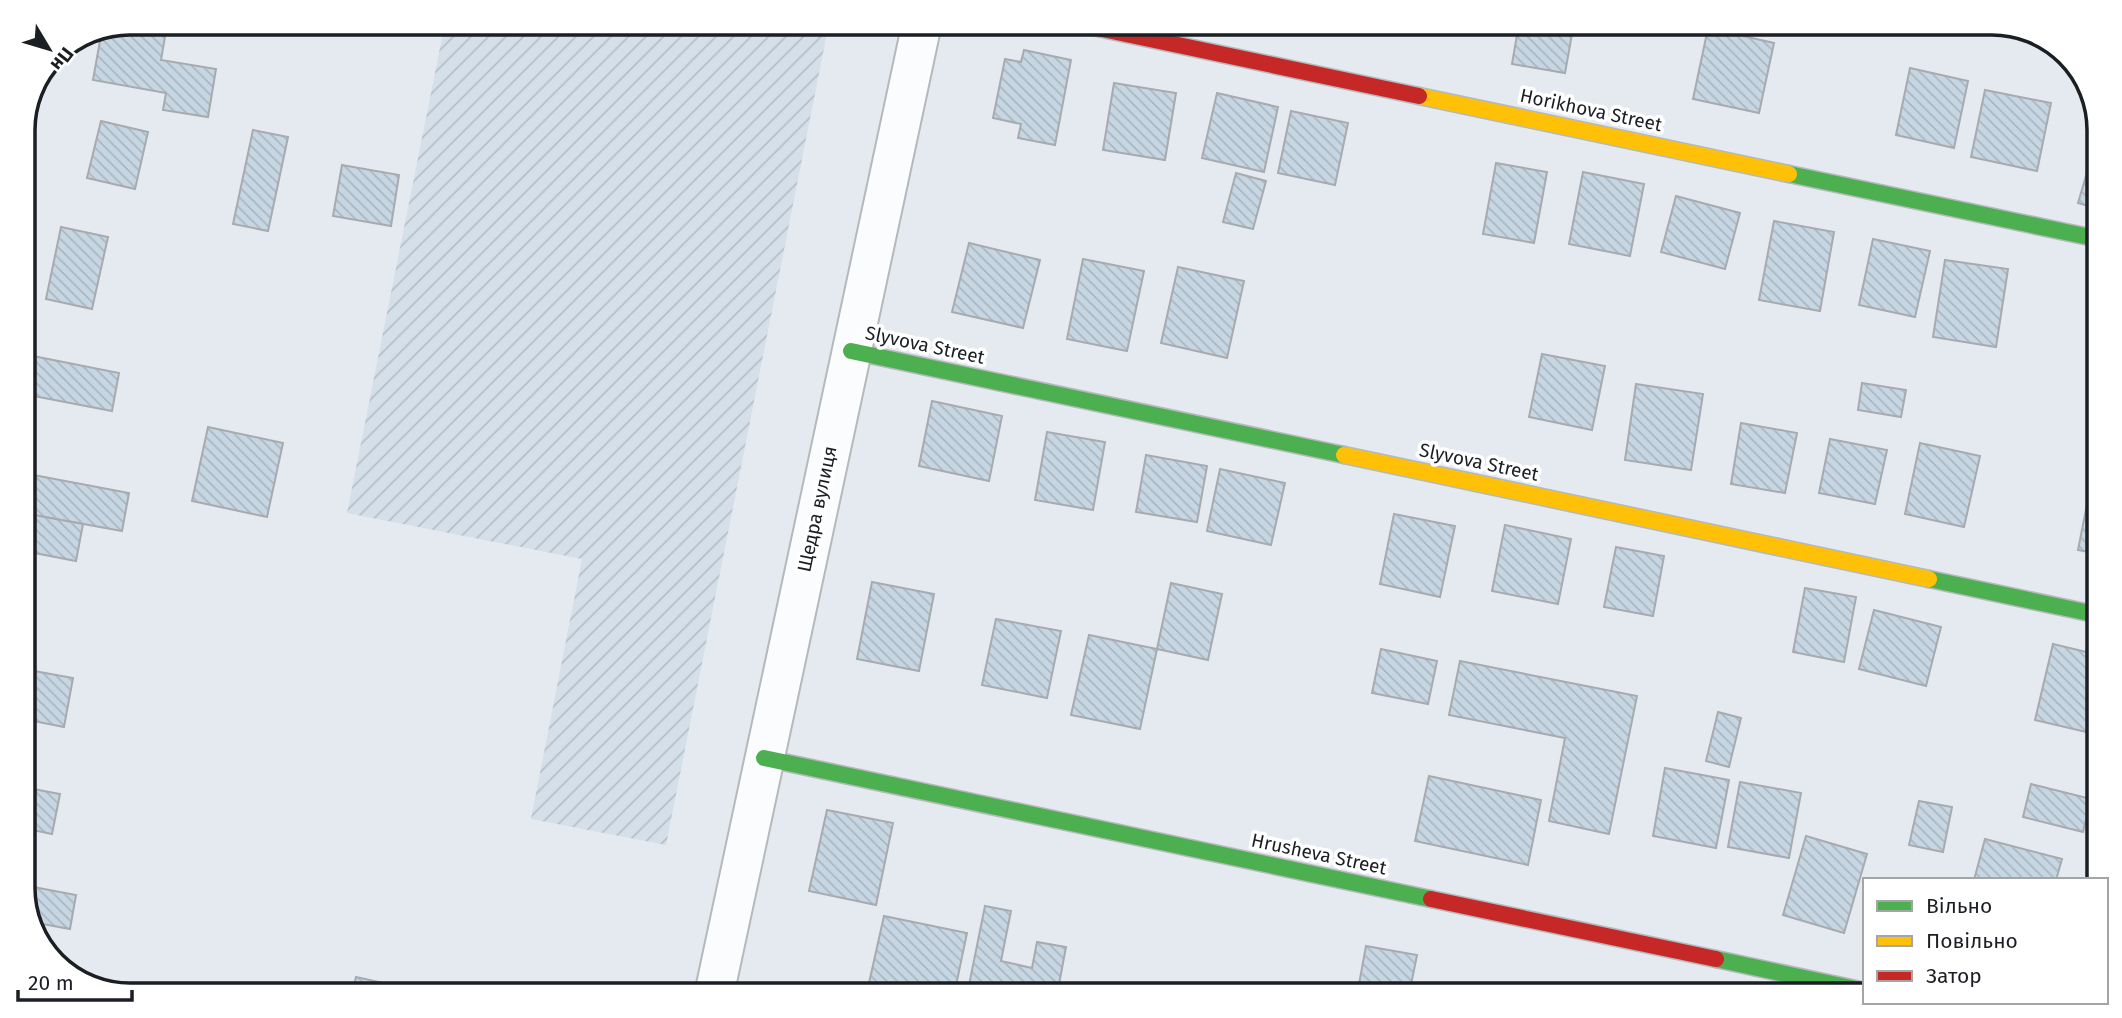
<svg xmlns="http://www.w3.org/2000/svg" width="2122" height="1018" viewBox="0 0 2122 1018" font-family="'Fira Sans',sans-serif">
  <style>
    .industrial { fill: url(#industrial-furrows) }
    .building { fill: url(#building-back-hatch); stroke: #a7abaf; stroke-width: 2 }
    .lines { fill: none; stroke-linecap: round; stroke-linejoin: round }
    .street-casing { stroke: #b5b9bc; stroke-width: 42 }
    .fast-casing { stroke: #b5b9bc; stroke-width: 19 }
    .slow-casing { stroke: #b5b9bc; stroke-width: 19 }
    .jam-casing { stroke: #b5b9bc; stroke-width: 19 }
    .street { stroke: #fbfcfd; stroke-width: 38 }
    .fast { stroke: #4caf50; stroke-width: 16 }
    .slow { stroke: #ffc107; stroke-width: 16 }
    .jam { stroke: #c62828; stroke-width: 16 }
    .labels { text-anchor: middle; dominant-baseline: central; stroke-width: 7; stroke-linejoin: round; paint-order: stroke }
    .street-label { font-size: 19px; fill: #1b1e22; stroke: #fff }
    .rim { fill: none; stroke: #1b1e22; stroke-width: 3.5 }
  </style>
  <defs>
    <pattern id="industrial-furrows" width="10" height="10" patternUnits="userSpaceOnUse" patternTransform="scale(1.75)"><rect width="10" height="10" fill="#d4dfe9"/><path d="M-1 1l2-2M0 10L10 0M9 11l2-2" fill="none" stroke="#b5bfc8"/></pattern>
    <pattern id="building-back-hatch" width="6" height="6" patternUnits="userSpaceOnUse" patternTransform="scale(1.75)"><rect width="6" height="6" fill="#c6d6e2"/><path d="M-1 5l2 2M0 0l6 6M5-1l2 2" fill="none" stroke="#aab7c2"/></pattern>
  </defs>
  <rect width="100%" height="100%" fill="#e4eaef"/>
  <!-- industrial -->
  <polygon class="industrial" points="445,23 829,23 666,845 531,819 582,559 347,513"/>
  <!-- building -->
  <g class="building">
    <polygon points="130,23 167,25 161,60 216,69 208,117 163,110 166,93 93,80 101,35"/>
    <polygon points="1346,23 1396,23 1393,33"/>
    <polygon points="1519,23 1574,23 1565,73 1512,64"/>
    <polygon points="1708,28 1774,43 1759,113 1693,99"/>
    <polygon points="1024,50 1071,60 1055,145 1018,138 1021,124 993,118 1005,59 1021,62"/>
    <polygon points="1910,68 1968,81 1954,148 1896,135"/>
    <polygon points="1114,83 1176,93 1165,160 1103,150"/>
    <polygon points="1985,90 2051,103 2037,171 1971,157"/>
    <polygon points="1217,93 1278,107 1264,172 1202,158"/>
    <polygon points="1291,111 1348,123 1335,185 1278,173"/>
    <polygon points="101,121 148,132 135,189 87,178"/>
    <polygon points="253,130 288,137 268,231 233,224"/>
    <polygon points="2099,131 2099,209 2078,203"/>
    <polygon points="1496,163 1547,172 1534,243 1483,234"/>
    <polygon points="342,165 399,175 391,226 333,216"/>
    <polygon points="1583,172 1644,184 1630,256 1569,244"/>
    <polygon points="1236,173 1266,181 1253,229 1223,222"/>
    <polygon points="1676,196 1740,213 1725,269 1661,252"/>
    <polygon points="1774,221 1834,232 1820,311 1759,300"/>
    <polygon points="61,227 108,237 92,309 46,299"/>
    <polygon points="1873,239 1930,251 1915,317 1859,305"/>
    <polygon points="969,243 1040,260 1023,328 952,312"/>
    <polygon points="1083,259 1144,271 1127,351 1067,339"/>
    <polygon points="1945,260 2008,269 1996,347 1933,337"/>
    <polygon points="1178,267 1244,281 1227,358 1161,343"/>
    <polygon points="23,354 119,373 112,411 23,394"/>
    <polygon points="1542,354 1605,366 1592,430 1529,417"/>
    <polygon points="1862,383 1906,390 1901,417 1858,410"/>
    <polygon points="1636,384 1703,394 1691,470 1625,460"/>
    <polygon points="932,401 1002,416 989,481 919,466"/>
    <polygon points="1741,423 1797,433 1785,493 1731,484"/>
    <polygon points="208,427 283,443 267,517 192,501"/>
    <polygon points="1047,432 1105,442 1093,510 1035,500"/>
    <polygon points="1830,439 1887,450 1875,504 1819,493"/>
    <polygon points="1920,443 1980,456 1964,527 1905,514"/>
    <polygon points="1146,455 1207,466 1197,522 1136,512"/>
    <polygon points="1220,469 1285,483 1271,545 1207,531"/>
    <polygon points="23,473 129,493 122,531 23,513"/>
    <polygon points="2091,484 2099,486 2099,554 2078,550"/>
    <polygon points="23,513 83,524 76,561 24,551 23,555"/>
    <polygon points="1394,514 1455,526 1440,597 1380,584"/>
    <polygon points="1505,525 1571,539 1558,604 1492,591"/>
    <polygon points="1616,547 1664,556 1653,616 1604,607"/>
    <polygon points="872,582 934,594 919,671 857,659"/>
    <polygon points="1171,583 1222,594 1208,660 1157,649"/>
    <polygon points="1805,588 1856,597 1844,662 1793,652"/>
    <polygon points="1874,610 1941,627 1926,686 1859,669"/>
    <polygon points="996,619 1061,631 1047,698 982,685"/>
    <polygon points="1089,635 1157,649 1140,729 1071,715"/>
    <polygon points="2053,644 2099,655 2099,735 2035,720"/>
    <polygon points="1381,649 1437,661 1428,704 1372,693"/>
    <polygon points="1460,661 1637,696 1609,834 1549,821 1565,738 1449,715"/>
    <polygon points="23,669 73,678 64,727 23,719"/>
    <polygon points="1718,712 1741,718 1729,767 1706,761"/>
    <polygon points="1665,768 1729,780 1716,848 1653,836"/>
    <polygon points="1429,776 1541,800 1528,865 1415,841"/>
    <polygon points="1740,782 1801,793 1789,858 1728,847"/>
    <polygon points="2031,784 2091,799 2083,832 2023,817"/>
    <polygon points="23,787 60,794 52,834 23,828"/>
    <polygon points="1919,801 1952,807 1943,852 1909,845"/>
    <polygon points="827,810 893,823 876,905 809,891"/>
    <polygon points="1806,836 1867,854 1844,933 1783,915"/>
    <polygon points="1985,839 2062,859 2056,880 1974,880"/>
    <polygon points="2092,856 2099,858 2099,880 2087,880"/>
    <polygon points="23,885 76,895 70,929 32,922 23,896"/>
    <polygon points="985,906 1011,911 1001,961 1032,968 1037,942 1066,947 1057,995 967,995"/>
    <polygon points="884,916 967,933 954,995 926,995 869,983"/>
    <polygon points="1366,946 1417,955 1409,995 1357,995"/>
    <polygon points="356,977 406,988 404,995 352,995"/>
    <polygon points="451,983 480,988 479,995 448,995"/>
  </g>
  <g class="lines">
    <defs>
      <polyline id="street" points="714,995 922,23"/>
      <g id="fast">
        <polyline points="1789,174 2099,239"/>
        <polyline points="851,351 1344,455"/>
        <polyline points="1929,579 2099,615"/>
        <polyline points="764,758 1431,899"/>
        <polyline points="1716,959 1865,991"/>
      </g>
      <g id="slow">
        <polyline points="1419,96 1789,174"/>
        <polyline points="1344,455 1929,579"/>
      </g>
      <g id="jam">
        <polyline points="1074,23 1419,96"/>
        <polyline points="1431,899 1716,959"/>
      </g>
    </defs>
    <!-- street casing -->
    <use href="#street" class="street-casing"/>
    <!-- fast casing -->
    <use href="#fast" class="fast-casing"/>
    <!-- slow casing -->
    <use href="#slow" class="slow-casing"/>
    <!-- jam casing -->
    <use href="#jam" class="jam-casing"/>
    <!-- street -->
    <use href="#street" class="street"/>
    <!-- fast -->
    <use href="#fast" class="fast"/>
    <!-- slow -->
    <use href="#slow" class="slow"/>
    <!-- jam -->
    <use href="#jam" class="jam"/>
  </g>
  <g class="labels">
    <!-- street labels -->
    <g class="street-label">
      <text transform="translate(1591 110) rotate(12)">Horikhova Street</text>
      <text transform="translate(925 345) rotate(12)">Slyvova Street</text>
      <text transform="translate(1479 462) rotate(12)">Slyvova Street</text>
      <text transform="translate(817 509) rotate(-78)">Щедра вулиця</text>
      <text transform="translate(1319 854) rotate(12)">Hrusheva Street</text>
    </g>
  </g>
  <!-- crop -->
  <path d="M0 0H2122V1018H0ZM130 35H1992A95 95 0 0 1 2087 130V888A95 95 0 0 1 1992 983H130A95 95 0 0 1 35 888V130A95 95 0 0 1 130 35Z" fill="#fff" fill-rule="evenodd"/>
  <path class="rim" d="M130 35H1992A95 95 0 0 1 2087 130V888A95 95 0 0 1 1992 983H130A95 95 0 0 1 35 888V130A95 95 0 0 1 130 35Z"/>
  <!-- legend -->
  <rect x="1863" y="878" width="245" height="126" fill="#ffffff" stroke="#a4a5a7" stroke-width="2"/>
  <rect x="1877" y="901" width="35" height="10" fill="#4caf50" stroke="#a4a5a7" stroke-width="2"/>
  <text x="1926" y="913" font-size="21" fill="#1b1e22">Вільно</text>
  <rect x="1877" y="936" width="35" height="10" fill="#ffc107" stroke="#a4a5a7" stroke-width="2"/>
  <text x="1926" y="948" font-size="21" fill="#1b1e22">Повільно</text>
  <rect x="1877" y="971" width="35" height="10" fill="#c62828" stroke="#a4a5a7" stroke-width="2"/>
  <text x="1926" y="983" font-size="21" fill="#1b1e22">Затор</text>
  <!-- north arrow -->
  <g transform="translate(49 49) rotate(128)" stroke="#ffffff" stroke-width="5" paint-order="stroke">
  <path d="M0-5L12 26L0 18L-12 26Z" fill="#1b1e22"/>
  <text y="-10" font-size="19" font-weight="bold" text-anchor="middle" fill="#1b1e22">Пн</text>
  </g>
  <!-- scale -->
  <path d="M18 990v10h114v-10" fill="none" stroke="#1b1e22" stroke-width="3.5"/>
  <text x="28" y="990" font-size="21" fill="#1b1e22" stroke="#ffffff" stroke-width="5" paint-order="stroke">20 m</text>
</svg>
